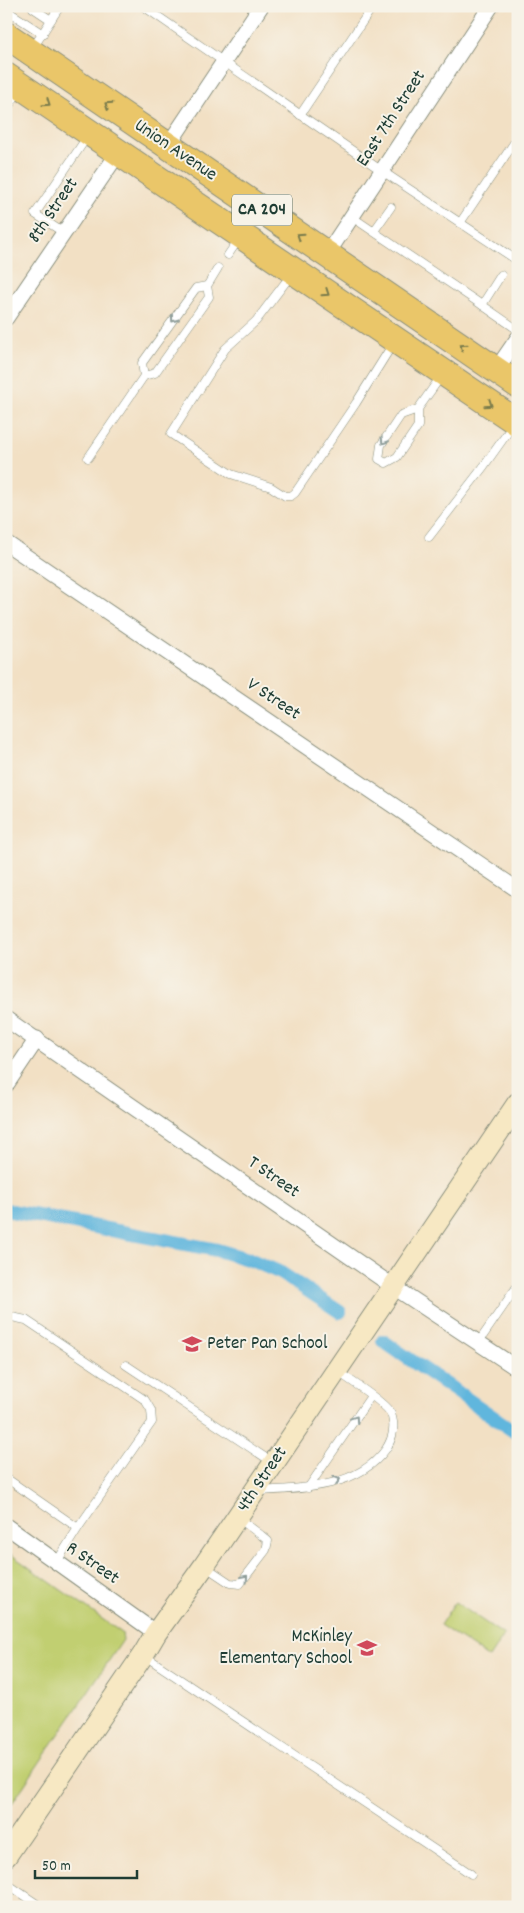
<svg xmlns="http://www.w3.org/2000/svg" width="524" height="1913" viewBox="0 0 524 1913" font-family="Dekko,sans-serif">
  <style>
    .green { fill: #c1cf71; stroke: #708652 }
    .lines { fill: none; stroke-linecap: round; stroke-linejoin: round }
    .canal { stroke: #61b6dd; stroke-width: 14 }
    .lane-casing { stroke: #888e7c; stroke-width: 9 }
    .street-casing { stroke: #888e7c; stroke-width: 17 }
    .secondary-casing { stroke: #888e7c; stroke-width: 23 }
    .highway-casing { stroke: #888e7c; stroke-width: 28 }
    .lane { stroke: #fff; stroke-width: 8 }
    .street { stroke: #fff; stroke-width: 15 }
    .secondary { stroke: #f7e8c3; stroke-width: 21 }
    .highway { stroke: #eac669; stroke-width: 26 }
    .oneway { stroke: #7a7b4c }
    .oneway2 { stroke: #8f9e9a }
    .labels { text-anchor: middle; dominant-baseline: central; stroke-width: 4; stroke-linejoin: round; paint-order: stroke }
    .shield { fill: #f7f3e8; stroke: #60746a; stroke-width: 1 }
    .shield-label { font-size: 18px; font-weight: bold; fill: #1f3d34 }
    .street-label { font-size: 19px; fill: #1f3d34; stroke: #f7f3e8 }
    .poi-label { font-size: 19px; fill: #1f3d34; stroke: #f7f3e8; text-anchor: start }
  </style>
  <rect width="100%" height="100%" fill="#f7f3e8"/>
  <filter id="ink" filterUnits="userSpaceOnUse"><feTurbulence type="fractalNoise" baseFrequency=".02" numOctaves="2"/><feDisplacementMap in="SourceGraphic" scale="10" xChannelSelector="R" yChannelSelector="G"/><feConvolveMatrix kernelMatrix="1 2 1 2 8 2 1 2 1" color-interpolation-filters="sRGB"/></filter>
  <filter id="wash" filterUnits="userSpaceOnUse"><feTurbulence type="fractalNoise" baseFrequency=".0096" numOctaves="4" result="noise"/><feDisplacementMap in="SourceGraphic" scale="20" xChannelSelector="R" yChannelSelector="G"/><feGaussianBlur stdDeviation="1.12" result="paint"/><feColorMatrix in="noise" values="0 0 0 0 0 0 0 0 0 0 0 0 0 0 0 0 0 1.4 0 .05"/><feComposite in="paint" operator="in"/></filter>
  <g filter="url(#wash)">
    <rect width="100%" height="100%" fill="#f2e0c4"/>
    <!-- green -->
    <g class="green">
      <polygon points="6,1551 122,1633 123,1640 6,1812"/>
      <polygon points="455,1602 504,1635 489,1658 440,1625"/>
    </g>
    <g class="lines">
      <!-- canal -->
      <g class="canal">
        <polyline points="6,1210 217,1250 251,1260 281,1273 340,1312"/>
        <polyline points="383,1341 518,1434"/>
      </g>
    </g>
  </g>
  <g filter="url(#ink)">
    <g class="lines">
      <defs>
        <g id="lane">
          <polyline points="143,6 382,171 518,261"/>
          <polyline points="33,8 51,20"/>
          <polyline points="6,10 43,34"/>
          <polyline points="33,48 60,6"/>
          <polyline points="6,110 19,91"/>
          <polyline points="300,115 373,6"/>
          <polyline points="352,217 482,305"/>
          <polyline points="460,223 518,137"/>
          <polyline points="374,231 391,207"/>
          <polyline points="64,233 35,214 87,137"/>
          <polyline points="228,255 239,239"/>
          <polyline points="291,275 256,321 225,349 171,434 231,474 271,487 285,496 291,496 295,493 356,403 394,342"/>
          <polyline points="501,275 482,305 518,330"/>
          <polyline points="144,376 142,363 196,288 207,286"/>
          <polyline points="418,409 401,415 381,445 379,459 386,463 397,457 418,426 418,409 442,375"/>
          <polyline points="88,458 144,376 155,373 209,297 207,286 218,268"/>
          <polyline points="429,537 484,466 513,425"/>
          <polyline points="6,1321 12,1317 26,1320 145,1400 151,1410 152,1422 78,1528 56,1563"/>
          <polyline points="478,1343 518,1285"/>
          <polyline points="126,1365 272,1462"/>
          <polyline points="6,1478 78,1528"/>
          <polyline points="308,1488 371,1396"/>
          <path d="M259 1491C302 1489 358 1488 386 1449 393 1438 396 1427 391 1414 386 1403 348 1379 337 1371"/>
          <polyline points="206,1567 230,1583 240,1584 266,1550 268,1541 261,1535 238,1518"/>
          <polyline points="145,1656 471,1874"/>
          <polyline points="6,1883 37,1904 35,1907"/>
        </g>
        <g id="street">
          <polyline points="167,147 261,6"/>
          <polyline points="327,254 491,6"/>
          <polyline points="6,318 119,152"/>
          <polyline points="496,370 518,338"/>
          <polyline points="6,543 518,890"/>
          <polyline points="6,1019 394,1287 518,1369"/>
          <polyline points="6,1085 37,1039"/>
          <polyline points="6,1526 156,1633"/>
        </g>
        <polyline id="secondary" points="6,1856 143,1655 156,1633 204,1566 518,1103"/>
        <g id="highway">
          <polyline points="6,35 518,385"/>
          <polyline points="6,76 518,423"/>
        </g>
      </defs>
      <!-- lane casing -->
      <use href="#lane" class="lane-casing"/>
      <!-- street casing -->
      <use href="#street" class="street-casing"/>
      <!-- secondary casing -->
      <use href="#secondary" class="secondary-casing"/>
      <!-- highway casing -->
      <use href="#highway" class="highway-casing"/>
      <!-- lane -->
      <use href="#lane" class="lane"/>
      <!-- street -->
      <use href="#street" class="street"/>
      <!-- secondary -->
      <use href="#secondary" class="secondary"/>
      <!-- highway -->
      <use href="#highway" class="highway"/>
    </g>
    <!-- one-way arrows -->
    <defs><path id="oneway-chevron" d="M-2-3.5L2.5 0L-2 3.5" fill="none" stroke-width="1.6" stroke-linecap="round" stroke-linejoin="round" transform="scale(1.25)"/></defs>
    <g class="oneway">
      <use href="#oneway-chevron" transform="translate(47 103) rotate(34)"/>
      <use href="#oneway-chevron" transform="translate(108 105) rotate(-146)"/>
      <use href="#oneway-chevron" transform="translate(300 236) rotate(-146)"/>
      <use href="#oneway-chevron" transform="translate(326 293) rotate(34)"/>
      <use href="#oneway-chevron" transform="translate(463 347) rotate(-146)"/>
      <use href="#oneway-chevron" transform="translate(489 404) rotate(34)"/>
    </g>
    <g class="oneway2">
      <use href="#oneway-chevron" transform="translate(174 319) rotate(126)"/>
      <use href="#oneway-chevron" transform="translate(384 441) rotate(122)"/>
      <use href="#oneway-chevron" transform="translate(355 1419) rotate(-56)"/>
      <use href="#oneway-chevron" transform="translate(337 1480) rotate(-17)"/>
      <use href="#oneway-chevron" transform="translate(245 1578) rotate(-48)"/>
    </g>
  </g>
  <!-- icons -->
  <defs>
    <symbol id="school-bare" viewBox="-9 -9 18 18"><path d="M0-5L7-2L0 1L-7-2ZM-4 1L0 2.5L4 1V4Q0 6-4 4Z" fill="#d1495b" stroke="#f7f3e8" stroke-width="2.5" paint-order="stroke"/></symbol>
  </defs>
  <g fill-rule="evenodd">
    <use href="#school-bare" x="178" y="1330" width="28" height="28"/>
    <use href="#school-bare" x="353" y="1634" width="28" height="28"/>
  </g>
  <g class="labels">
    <!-- shield labels -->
    <rect class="shield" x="232" y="194.5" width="60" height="31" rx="4"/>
    <g class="shield-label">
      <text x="262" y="210">CA 204</text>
    </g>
    <!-- street labels -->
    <g class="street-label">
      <text transform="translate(392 119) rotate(-57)">East 7th Street</text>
      <text transform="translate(175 151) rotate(34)">Union Avenue</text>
      <text transform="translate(54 211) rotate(-56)">8th Street</text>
      <text transform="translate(273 700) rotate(34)">V Street</text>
      <text transform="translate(273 1178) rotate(35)">T Street</text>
      <text transform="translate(263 1480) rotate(-56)">4th Street</text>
      <text transform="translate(92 1564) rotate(35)">R Street</text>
    </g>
    <!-- poi labels -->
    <g class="poi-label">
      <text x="207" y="1344">Peter Pan School</text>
      <text x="352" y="1637" text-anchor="end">McKinley<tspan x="352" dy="22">Elementary School</tspan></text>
    </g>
  </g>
  <!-- margin -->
  <rect width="524" height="1913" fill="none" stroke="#f7f3e8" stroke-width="25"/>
  <!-- scale -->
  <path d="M35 1870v8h102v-8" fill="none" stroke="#1f3d34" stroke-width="2.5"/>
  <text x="42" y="1870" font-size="15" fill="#1f3d34" stroke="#f7f3e8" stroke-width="4" paint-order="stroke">50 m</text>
</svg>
